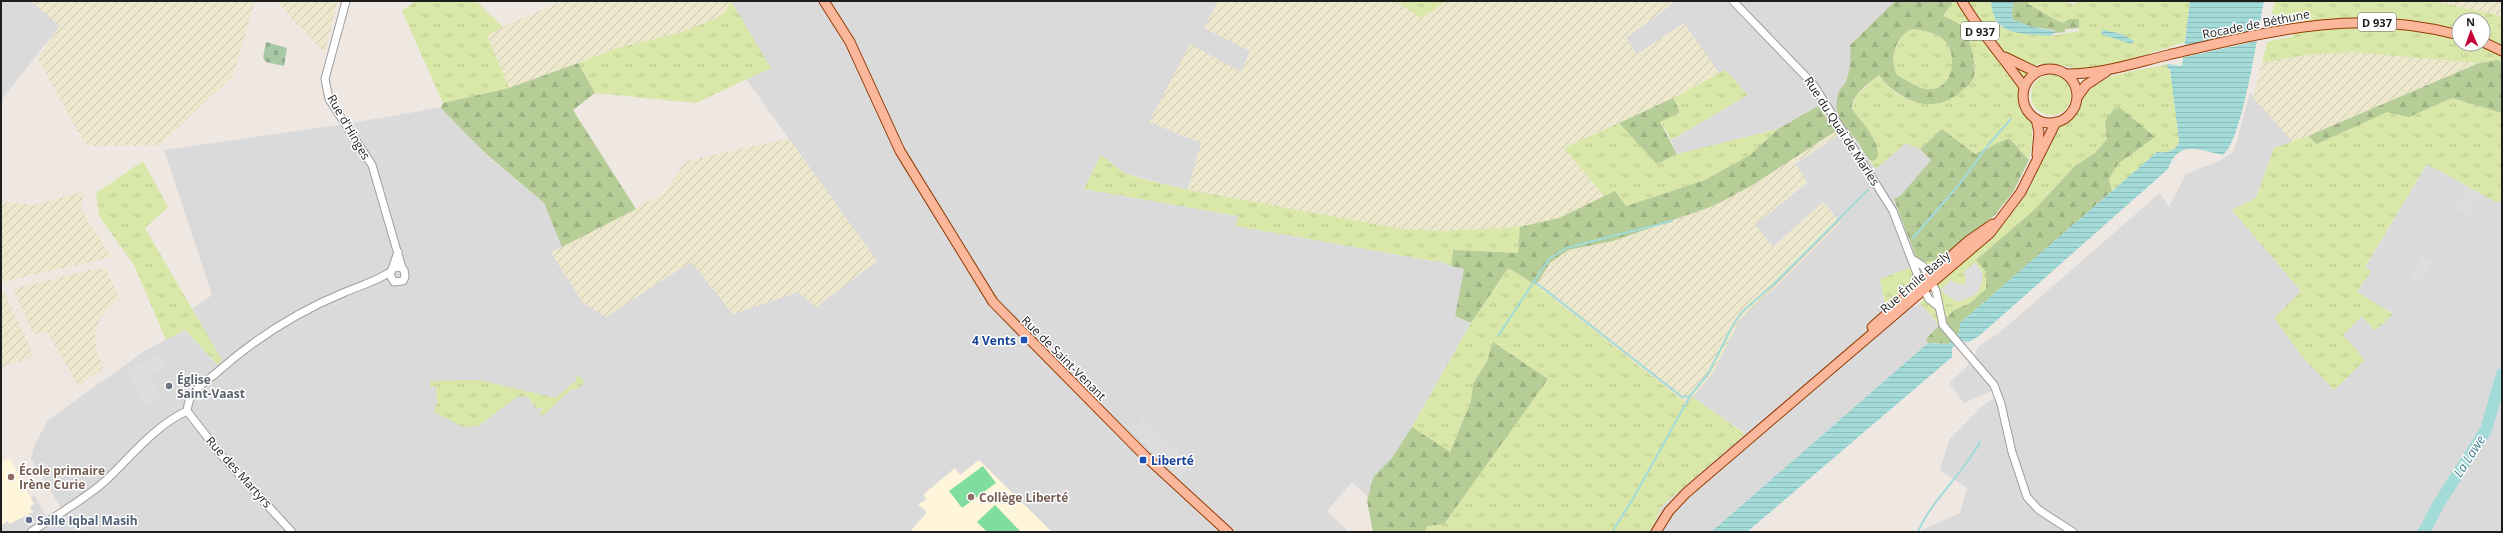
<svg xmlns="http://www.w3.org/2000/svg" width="2503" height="533" viewBox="0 0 2503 533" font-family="'Open Sans',sans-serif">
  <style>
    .residential { fill: #dbdada }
    .education { fill: #fff5db }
    .farmland { fill: url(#farmland-furrows) }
    .grass { fill: url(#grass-tufts); fill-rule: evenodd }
    .forest { fill: url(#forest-firs); fill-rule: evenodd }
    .cemetery { fill: url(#cemetery-stones) }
    .pitch { fill: #80dda0 }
    .parking { fill: #ddd }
    .plaza { fill: #d7dae3 }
    .water { fill: url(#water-rules) }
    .pier { fill: #fff }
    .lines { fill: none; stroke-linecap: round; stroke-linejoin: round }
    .stream { stroke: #a3dbd9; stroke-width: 2 }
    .river { stroke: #a3dbd9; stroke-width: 12 }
    .minor-casing { stroke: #9e9e9e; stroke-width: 9 }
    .major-casing { stroke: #943b02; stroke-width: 11 }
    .minor { stroke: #fff; stroke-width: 7 }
    .major { stroke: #fbb79b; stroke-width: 9 }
    .transit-dot { fill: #1a4fb4; stroke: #fff; stroke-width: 1.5 }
    .worship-dot { fill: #6b7280; stroke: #fff; stroke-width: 1.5 }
    .education-dot { fill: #8d6e63; stroke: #fff; stroke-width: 1.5 }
    .service-dot { fill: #5c6f8a; stroke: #fff; stroke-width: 1.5 }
    .labels { text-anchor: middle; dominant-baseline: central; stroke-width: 3; stroke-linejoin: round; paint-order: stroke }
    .shield { fill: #fff; stroke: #616161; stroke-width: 1 }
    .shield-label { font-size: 11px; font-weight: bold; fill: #1d1d1d }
    .street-label { font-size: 12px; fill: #1d1d1d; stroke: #fff }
    .transit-label { font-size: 12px; font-weight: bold; fill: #164399; stroke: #fff; text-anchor: end }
    .worship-label { font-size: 12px; font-weight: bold; fill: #5b616d; stroke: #fff; text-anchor: start }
    .education-label { font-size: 12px; font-weight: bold; fill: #785e54; stroke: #fff; text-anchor: start }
    .service-label { font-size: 12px; font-weight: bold; fill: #4e5e75; stroke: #fff; text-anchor: start }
    .water-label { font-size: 13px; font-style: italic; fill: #3f7b8c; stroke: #fff }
  </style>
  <defs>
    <pattern id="farmland-furrows" width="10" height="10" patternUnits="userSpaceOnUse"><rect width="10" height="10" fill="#ede7cd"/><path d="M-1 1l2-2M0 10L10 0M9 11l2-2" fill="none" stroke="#cbc6b0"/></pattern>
    <pattern id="grass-tufts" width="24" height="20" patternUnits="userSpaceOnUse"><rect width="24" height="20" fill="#d9e8a8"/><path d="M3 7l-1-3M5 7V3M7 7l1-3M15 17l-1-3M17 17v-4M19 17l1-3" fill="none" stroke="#bac790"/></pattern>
    <pattern id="forest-firs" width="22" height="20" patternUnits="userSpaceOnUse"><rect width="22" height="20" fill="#b6cd97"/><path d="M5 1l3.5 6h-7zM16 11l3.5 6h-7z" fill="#9cb082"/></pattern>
    <pattern id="cemetery-stones" width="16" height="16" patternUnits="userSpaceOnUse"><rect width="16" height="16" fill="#a8c7a4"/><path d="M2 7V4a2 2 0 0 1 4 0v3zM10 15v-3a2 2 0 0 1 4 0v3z" fill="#90aa8d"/></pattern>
    <pattern id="water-rules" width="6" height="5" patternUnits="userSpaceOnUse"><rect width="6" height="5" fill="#a3dbd9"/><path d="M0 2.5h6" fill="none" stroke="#8cbcba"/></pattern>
  </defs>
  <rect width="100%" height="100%" fill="#eee7e2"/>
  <!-- residential -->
  <g class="residential">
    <polygon points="1,1 31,1 60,26 1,100"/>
    <polygon points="731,1 1218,1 1205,28 1250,51 1241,72 1150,122 1201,143 1188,190 1124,173 1101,155 1084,189 1238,216 1237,226 1433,261 1441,261 1464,269 1455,316 1471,323 1412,427 1391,459 1373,477 1368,497 1352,482 1327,511 1349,532 1,532 1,462 10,458 31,497 35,496 47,518 62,509 31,459 34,446 48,420 146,350 185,330 218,364 200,322 192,309 212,295 164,150 352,123 443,107 486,155 544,203 562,247 551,252 691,262 733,314 798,292 816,307 877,261 746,79 770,68"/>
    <polygon points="1676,1 1895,1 1850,44 1852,61 1846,83 1840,89 1843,126 1858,142 1860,148 1876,169 1906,143 1917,146 1931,160 1901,195 1894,199 1916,257 1925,262 1880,280 1885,304 1898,296 1910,308 1919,304 1925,308 1940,327 1926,339 1928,343 1921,350 1711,532 1650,532 1662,506 1745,433 1693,397 1714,371 1740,319 1776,287 1840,223 1823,202 1773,247 1755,225 1807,183 1795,164 1840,134 1818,106 1778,129 1677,154 1671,140 1748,95 1725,70 1719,73 1684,23 1636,55 1626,38"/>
    <polygon points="2250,93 2293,142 2274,148 2256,198 2232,210 2301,291 2343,335 2362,316 2393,313 2357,293 2371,271 2365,268 2427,164 2498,203 2502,196 2502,532 1918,532 1960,513 1967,488 1940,470 1949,440 1981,407 1999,395 1996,389 1964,403 1949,383 1973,361 1978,347 1999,333 2160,193 2169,207 2186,174 2221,160 2234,151"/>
  </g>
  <!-- education -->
  <g class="education">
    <polygon points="10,458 34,504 30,507 33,512 9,524 8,521 1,525 1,462"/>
    <polygon points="979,460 1052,532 910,532 927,512 918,504 926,500 924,494 955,468 960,475"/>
  </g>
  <!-- farmland -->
  <g class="farmland">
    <polygon points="31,1 255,1 233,76 160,145 86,146 38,59 60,26"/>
    <polygon points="276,1 337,1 325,53"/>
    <polygon points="561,1 730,1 725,12 713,20 679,33 614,49 509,88 487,34"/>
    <polygon points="1218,1 1396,1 1422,17 1446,1 1676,1 1626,38 1637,55 1684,23 1719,73 1673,98 1564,148 1605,197 1559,218 1520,227 1443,231 1402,229 1188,190 1201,143 1149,122 1190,44 1241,72 1250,51 1204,28"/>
    <polygon points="2432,1 2502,1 2502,18 2497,15"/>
    <polygon points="2350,52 2479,63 2293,142 2253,98 2262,63 2306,55"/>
    <polygon points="1836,131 1840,134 1795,163 1807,182 1755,225 1773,247 1823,202 1840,222 1776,287 1740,319 1714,371 1687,405 1536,285 1550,263 1568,250 1613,241 1713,206 1751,186"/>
    <polygon points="786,139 790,140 877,261 816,307 798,292 733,314 691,262 606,317 583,303 551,253 664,193 686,161"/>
    <polygon points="84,191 81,210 112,257 1,282 1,205 9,202 35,205"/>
    <polygon points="94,269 106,269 120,300 108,308 100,319 95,332 97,352 103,368 78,386 48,332 34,334 13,289"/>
    <polygon points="1,292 4,292 34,356 1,368"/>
  </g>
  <!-- grass -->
  <g class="grass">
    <polygon points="416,1 476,1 503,27 487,35 509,88 443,103 402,11"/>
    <polygon points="731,1 771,68 696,103 595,93 578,63 614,49 679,33 713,20 725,12"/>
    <polygon points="1396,1 1446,1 1422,18"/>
    <path d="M1953 1 1991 2 1996 22 2003 28 2050 36 2079 31V19H2069L2063 23C2050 18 2040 10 2028 4V1H2066L2074 5 2077 1H2190L2185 42C2155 51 2123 63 2092 68 2068 72 2059 58 2032 66 2017 87 2009 103 2032 123V144L2029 160 2009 138 1975 154 1942 129 1920 149 1906 143 1876 169 1870 160 1874 161 1872 136 1852 109 1856 95 1880 75C1887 88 1901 99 1916 102 1922 103 1930 100 1937 99 1971 92 1986 75 1967 42 1960 29 1956 22 1943 16Z"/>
    <path d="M2275 1H2432L2497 15 2502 18V62L2498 60 2479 63 2350 52 2306 55 2262 63 2267 42 2294 36 2293 20 2269 25ZM2459 20H2483V44H2459Z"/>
    <path d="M1912 29C1923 30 1935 32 1944 40 1960 57 1952 93 1925 89 1915 87 1905 79 1897 75 1889 59 1895 36 1912 29Z"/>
    <path d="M2168 64 2175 97 2179 140C2179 150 2166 154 2157 152L2112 191 2109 179 2118 164 2155 137 2105 121 2107 139 2095 153 2076 165 2034 210 1976 260 1986 272 1987 289 1970 303 1954 310 1940 327 1925 308 1919 304C1952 268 1994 240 2023 199 2038 178 2043 152 2056 131 2061 122 2072 120 2078 111 2083 105 2082 94 2087 89 2104 74 2146 69 2168 64Z"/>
    <polygon points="1725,70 1748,95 1671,140 1660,121 1680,112 1673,98"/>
    <circle cx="2051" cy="95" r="20"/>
    <polygon points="2452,98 2502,113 2502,196 2498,203 2427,164 2365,267 2371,271 2357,292 2393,314 2375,331 2362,316 2343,335 2365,360 2334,390 2301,355 2274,318 2301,291 2232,210 2256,198 2274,148 2308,136 2317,144 2387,111 2409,117"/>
    <polygon points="1619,123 1658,164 1677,154 1778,129 1750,155 1705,180 1626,206 1615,191 1605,197 1564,148"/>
    <polygon points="1101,155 1124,173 1139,178 1188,190 1402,229 1443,231 1520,227 1518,253 1453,250 1451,266 1441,261 1433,261 1236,226 1238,216 1084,189"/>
    <polygon points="143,161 168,207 145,228 222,360 218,365 185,330 166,340 134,265 99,216 96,193"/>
    <polygon points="1938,260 1885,305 1880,279 1925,262"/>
    <polygon points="1508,268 1536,285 1687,404 1693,397 1745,434 1662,506 1650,532 1424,532 1548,379 1493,342 1487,361 1473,384 1471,401 1449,453 1412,427 1471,323"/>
    <polygon points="577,376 582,378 584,383 576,390 572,389 542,416 539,412 543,410 540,407 537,409 528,397 518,396 478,426 463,427 434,412 437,403 436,386 431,387 429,381 479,380 555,398 576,381"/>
  </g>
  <!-- forest -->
  <g class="forest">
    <path d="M1895 1H1953L1943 16C1949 19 1957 21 1962 27 1969 36 1979 68 1973 79 1971 84 1964 88 1960 92 1934 116 1898 101 1879 75 1869 84 1851 94 1852 109 1862 123 1879 139 1878 157L1874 161 1870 160C1864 154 1861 146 1856 140 1843 124 1831 113 1839 91 1841 87 1845 85 1846 81 1851 69 1851 57 1850 45ZM1912 29C1923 30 1935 32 1944 40 1960 57 1952 93 1925 89 1915 87 1905 79 1897 75 1889 59 1895 36 1912 29Z"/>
    <path d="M2014 1H2028V4C2040 10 2050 18 2063 23L2069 19H2079V28L2065 29V32L2055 33 2054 30 2032 27 2013 20 2011 13Z"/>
    <polygon points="2498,60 2502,62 2502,113 2452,98 2409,117 2387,112 2317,144 2308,136 2479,63"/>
    <polygon points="578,63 595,93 573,110 636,209 562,247 544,203 485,153 441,108 443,103 509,88"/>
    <polygon points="1673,98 1680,112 1660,122 1677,154 1657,164 1619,123"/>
    <polygon points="1818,106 1836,131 1751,186 1713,206 1613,241 1568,250 1550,263 1536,285 1508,268 1471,323 1455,316 1464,269 1451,266 1453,250 1518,253 1520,227 1559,218 1615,191 1626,206 1705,180 1750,155 1778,129"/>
    <polygon points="2119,107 2155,137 2118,164 2109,179 2112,191 1960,323 1959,334 1948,344 1928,343 1926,339 1954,310 1970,303 1986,289 1986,272 1976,260 2034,210 2076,165 2095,153 2107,139 2105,121 2114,109"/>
    <polygon points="1942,129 1975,154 2009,138 2029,160 2013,192 1995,215 1938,260 1925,262 1916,257 1894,199 1901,195 1931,160 1920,149"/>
    <polygon points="1493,342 1548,379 1444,524 1428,526 1424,532 1373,532 1367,501 1373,477 1391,459 1412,427 1450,452 1471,401 1473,384 1487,361"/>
  </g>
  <!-- cemetery -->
  <polygon class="cemetery" points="266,42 287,48 284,66 266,62 263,58"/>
  <!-- pitch -->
  <g class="pitch">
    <polygon points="983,466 996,483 962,508 949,491"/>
    <polygon points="995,505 1021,532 987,532 977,522"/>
  </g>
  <!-- parking -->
  <g class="parking">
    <polygon points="2466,188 2480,195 2471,207 2473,209 2469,216 2454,208 2458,200 2460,201"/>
    <polygon points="2421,255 2435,262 2431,265 2422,283 2409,275 2413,267 2415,268"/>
    <polygon points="1975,262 1982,272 1983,279 1977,294 1962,301 1956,301 1945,294 1941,289 1951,280 1956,284 1965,284 1966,277 1963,273"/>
    <polygon points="160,353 167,367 151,376 162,397 145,406 126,372"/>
    <polygon points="1142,417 1191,463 1180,477 1142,441 1135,428"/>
    <polygon points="78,508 89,532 69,532 62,518"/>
  </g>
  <!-- plaza -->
  <polygon class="plaza" points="62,518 69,532 39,532"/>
  <!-- water -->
  <g class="water">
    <path d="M2014 1 2011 13 2013 20 2032 27 2054 31 2055 33 2050 36C2022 33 1993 37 1991 1Z"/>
    <path d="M2190 1H2264C2258 30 2243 139 2223 155 2198 150 2179 139 2168 169L1979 336 1969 342 1961 341 1952 348V357L1747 532H1711L1928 343 1948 344 1959 334 1960 323 2157 152C2166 154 2179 150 2179 140L2170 69 2167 68 2168 64 2182 66Z"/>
    <polygon points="2103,30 2122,34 2134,41 2131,44 2101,34"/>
  </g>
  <!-- pier -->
  <polygon class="pier" points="2292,22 2292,33 2154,64 2151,53"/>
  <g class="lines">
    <!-- stream -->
    <g class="stream">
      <polyline points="1913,238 1962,181 1988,145 2011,119"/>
      <polyline points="1534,281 1682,397 1690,396"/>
      <polyline points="1498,336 1549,259 1566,248 1672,221"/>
      <polyline points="1612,532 1634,497 1690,396 1708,374 1733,325 1742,312 1775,283 1868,190"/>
      <path d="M1918 532C1932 499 1963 474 1980 442"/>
    </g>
    <!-- river -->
    <polyline class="river" points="2424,532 2438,505 2486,430 2502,374"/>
    <defs>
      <g id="minor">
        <polyline points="346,1 325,79 329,99 372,165 402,268"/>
        <polyline points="1733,1 1813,84 1893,211 1922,287 1929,299 1939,307"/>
        <polyline points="1912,259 1923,266 1936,291 1943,325 1994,385 2001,404 2012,452 2027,497 2039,510 2073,532"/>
        <polyline points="394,268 400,267 404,270 405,277 403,281 394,282 390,275 398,252"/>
        <path d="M187 411C188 404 189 398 194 392 200 385 208 380 215 374 252 341 297 312 343 293 359 286 375 282 390 272"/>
        <polyline points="187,411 222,456 292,532"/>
        <path d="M31 532C55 516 82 501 104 482 130 458 154 426 187 411"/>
      </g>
      <g id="major">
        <polyline points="824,1 850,42 900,151 993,302 1144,455 1228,532"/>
        <path d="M1962 1C1980 32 2004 58 2024 87"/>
        <polyline points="2483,42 2502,51"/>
        <polyline points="2005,57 2036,72"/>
        <circle cx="2050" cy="96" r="27"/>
        <path d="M2067 74C2102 74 2134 63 2168 55 2266 32 2359 7 2459 35"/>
        <polyline points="2078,96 2086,85 2106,72"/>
        <polyline points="2036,119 2039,132 2037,155"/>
        <polyline points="1872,327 1968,241 1993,224"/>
        <polyline points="1656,532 1669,511 1686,493 1990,233 2021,192 2056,122"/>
      </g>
    </defs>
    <!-- minor casing -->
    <use href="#minor" class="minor-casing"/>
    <!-- major casing -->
    <use href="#major" class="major-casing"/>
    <!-- minor -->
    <use href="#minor" class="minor"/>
    <!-- major -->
    <use href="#major" class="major"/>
  </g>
  <!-- markers -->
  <g class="transit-dot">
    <rect x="1020" y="336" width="8" height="8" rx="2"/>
    <rect x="1139" y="456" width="8" height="8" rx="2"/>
  </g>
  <circle class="worship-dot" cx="169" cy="386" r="4"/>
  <g class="education-dot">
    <circle cx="11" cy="477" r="4"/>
    <circle cx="971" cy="497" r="4"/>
  </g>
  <circle class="service-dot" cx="29" cy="520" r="4"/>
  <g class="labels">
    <!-- shield labels -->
    <g class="shield">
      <rect x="2358" y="13" width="38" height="18" rx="3"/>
      <rect x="1961" y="22" width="38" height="18" rx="3"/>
    </g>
    <g class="shield-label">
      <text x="2377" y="22">D 937</text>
      <text x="1980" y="31">D 937</text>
    </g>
    <!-- street labels -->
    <g class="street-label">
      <text transform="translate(2256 24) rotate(-11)">Rocade de Béthune</text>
      <text transform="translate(349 127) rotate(60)">Rue d'Hinges</text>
      <text transform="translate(1842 131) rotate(57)">Rue du Quai de Marles</text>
      <text transform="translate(1915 282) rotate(-41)">Rue Émile Basly</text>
      <text transform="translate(1064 358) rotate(45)">Rue de Saint-Venant</text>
      <text transform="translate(239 472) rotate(48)">Rue des Martyrs</text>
    </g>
    <!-- transit labels -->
    <g class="transit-label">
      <text x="1016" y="340">4 Vents</text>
      <text x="1151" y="460" text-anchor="start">Liberté</text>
    </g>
    <!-- worship labels -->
    <g class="worship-label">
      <text x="177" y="379">Église<tspan x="177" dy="14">Saint-Vaast</tspan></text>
    </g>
    <!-- education labels -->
    <g class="education-label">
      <text x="19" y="470">École primaire<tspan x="19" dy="14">Irène Curie</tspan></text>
      <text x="979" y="497">Collège Liberté</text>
    </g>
    <!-- service labels -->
    <g class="service-label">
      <text x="37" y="520">Salle Iqbal Masih</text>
    </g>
    <!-- water labels -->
    <g class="water-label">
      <text transform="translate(2469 456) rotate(-57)">La Lawe</text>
    </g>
  </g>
  <!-- border -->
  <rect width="2503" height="533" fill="none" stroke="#1d1d1d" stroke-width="4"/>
  <!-- north arrow -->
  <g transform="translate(2471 32) rotate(358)"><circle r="19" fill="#ffffff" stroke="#a5a5a5"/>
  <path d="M0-3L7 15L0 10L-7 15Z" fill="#c70238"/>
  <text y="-6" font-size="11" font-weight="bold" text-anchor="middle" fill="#1d1d1d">N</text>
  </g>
</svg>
